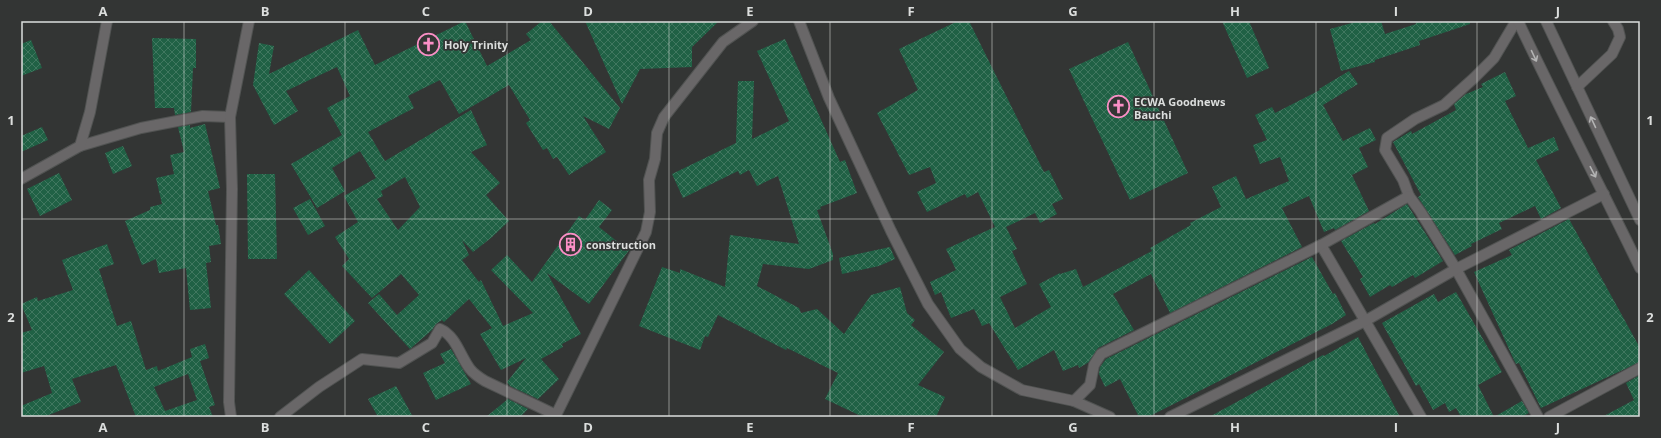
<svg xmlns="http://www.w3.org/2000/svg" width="1661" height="438" viewBox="0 0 1661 438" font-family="'Open Sans',sans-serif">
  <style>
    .building { fill: url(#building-cross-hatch); fill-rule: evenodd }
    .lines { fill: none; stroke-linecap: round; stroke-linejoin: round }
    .minor-casing { stroke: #515352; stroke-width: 12 }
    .minor { stroke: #696768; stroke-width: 10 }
    .oneway { stroke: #b4b4b4 }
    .grid { fill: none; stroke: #dcdedd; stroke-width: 1; stroke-opacity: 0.55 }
    .labels { text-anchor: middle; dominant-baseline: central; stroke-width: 3.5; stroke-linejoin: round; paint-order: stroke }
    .poi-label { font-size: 11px; font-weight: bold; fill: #dcdedd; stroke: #333534; text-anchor: start }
    .neatline { fill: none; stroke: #dcdedd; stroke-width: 1.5 }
    .grid-label { font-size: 13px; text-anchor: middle; font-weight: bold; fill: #dcdedd }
  </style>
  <defs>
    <pattern id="building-cross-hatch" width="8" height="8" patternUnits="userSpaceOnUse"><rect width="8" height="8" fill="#206145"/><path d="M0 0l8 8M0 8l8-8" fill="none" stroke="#40775f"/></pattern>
  </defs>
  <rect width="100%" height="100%" fill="#333534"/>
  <!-- building -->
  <g class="building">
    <path d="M465 21 487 66 531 40 526 34 542 21H549L620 108 609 129 583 116 606 152 569 175 557 157 553 159 547 148 543 150 526 123 530 120 509 85 459 114 440 80 408 96 414 108 368 132 385 161 471 110 487 145 471 152 500 183 486 195 509 221 491 238 473 252 462 240 469 255 462 260 479 282 481 280 503 326 533 313 491 270 507 255 532 282 579 216 585 220 599 200 612 210 599 227 624 247 630 249 589 304 547 273 581 334 562 344 563 347 541 359 559 379 538 399 510 386 507 382 526 358 501 370 480 334 492 328 469 299 444 322 442 320 436 324 432 330 410 349 368 303 379 294 397 315 419 295 401 274 372 298 342 266 349 259 335 237 358 222 344 196 376 178 360 151 332 168 345 191 317 208 291 164 342 135 327 108 350 96 337 67 286 91 298 111 274 125 253 85 259 43 274 46 269 74 358 30 375 65ZM405 177 420 207 398 230 377 199 383 196 381 191Z"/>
    <polygon points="585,21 719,21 692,47 692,67 640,69 622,104"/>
    <polygon points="958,21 969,21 1044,172 1049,170 1063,199 1052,204 1057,214 1040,223 1035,213 1006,227 1017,249 1012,251 1027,284 1000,297 1015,328 1051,307 1039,284 1060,273 1060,274 1076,269 1083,287 1152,251 1150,248 1191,225 1190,223 1221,207 1212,187 1236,176 1246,199 1289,181 1280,157 1260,164 1253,145 1267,140 1255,115 1272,107 1275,113 1320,90 1319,89 1349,71 1358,84 1323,105 1343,141 1370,128 1376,140 1359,148 1368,167 1352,175 1369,211 1335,230 1334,228 1324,232 1309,196 1282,208 1302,247 1170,313 1151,274 1113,294 1134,330 1098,348 1089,362 1079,368 1078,365 1063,371 1054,350 1018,370 989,323 982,326 974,309 951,318 941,292 935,295 930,282 956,270 946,249 995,227 978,192 967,198 965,194 927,212 917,192 936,183 930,167 909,175 877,113 918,90 899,49"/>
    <polygon points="1222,21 1249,21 1269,68 1247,78"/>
    <polygon points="1359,21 1381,21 1385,34 1416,24 1415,21 1470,21 1470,24 1419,41 1420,45 1375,60 1375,62 1341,71 1330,29"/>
    <polygon points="152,38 196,39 196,68 193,68 191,112 175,115 174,108 155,108"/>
    <polygon points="785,39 840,162 845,160 857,193 820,207 821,209 817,210 833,254 833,260 809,269 763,264 757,286 799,308 801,313 817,309 844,334 871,295 900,287 907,313 915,320 911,325 944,352 918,385 945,397 936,417 863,417 825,399 838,373 787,348 786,350 718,315 708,337 705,336 700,350 639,326 662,267 680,273 680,269 725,287 730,235 799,244 778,176 757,186 749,170 740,175 738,171 683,198 672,174 736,143 738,81 754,81 752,139 789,121 757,51"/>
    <polygon points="31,40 42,68 21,76 21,44"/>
    <polygon points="1128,42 1188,173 1130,200 1069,69"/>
    <polygon points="1505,72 1516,96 1505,101 1528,148 1554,137 1559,150 1536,160 1561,208 1541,219 1535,206 1499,223 1502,229 1471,244 1472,246 1455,255 1418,197 1421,195 1393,142 1411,131 1412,134 1456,110 1454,104 1466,94 1483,87 1481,84"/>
    <polygon points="205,124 220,188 208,191 216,225 218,225 221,244 209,246 211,262 206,263 211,308 190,310 186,268 159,273 156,259 142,265 125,221 150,210 150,207 162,204 156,178 174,174 170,155 184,152 178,127 190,125 190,128"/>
    <polygon points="42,127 48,140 21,152 21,136"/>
    <polygon points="123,146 132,166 113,174 105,153"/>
    <polygon points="59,173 72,200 40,216 27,189"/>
    <polygon points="247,174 275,174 277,259 248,259"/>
    <polygon points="310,199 325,226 308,235 293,208"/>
    <polygon points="1407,204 1443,261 1415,278 1413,275 1392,287 1390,285 1370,297 1360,279 1363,277 1341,241 1374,223 1375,224"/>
    <polygon points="1569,219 1640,348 1640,362 1541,408 1519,363 1516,364 1514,360 1474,272 1512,255 1509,250"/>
    <path d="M107 244 114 264 99 269 117 326 131 321 146 370 157 366 158 371 192 357 190 349 205 344 209 358 200 361 215 405 209 407 213 417H136L116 365 72 379 81 402 44 417H21V406L52 393 44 366 21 373V333L32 330 21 304 37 297 38 301 73 290 62 260ZM188 374 197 400 165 411 154 387Z"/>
    <polygon points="890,247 895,259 879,266 842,274 839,258"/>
    <polygon points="1312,257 1333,294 1335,293 1346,315 1332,324 1148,417 1139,417 1120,379 1105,387 1099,374 1100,367 1106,359"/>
    <polygon points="309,270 355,321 330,344 284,294"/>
    <polygon points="1456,292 1502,372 1478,385 1494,417 1522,401 1529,413 1521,417 1461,417 1456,408 1449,412 1445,403 1433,410 1419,384 1416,386 1382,323 1434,294 1438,302"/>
    <polygon points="1358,337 1400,417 1209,417 1323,355 1324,356"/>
    <polygon points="451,349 471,384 436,400 423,373 445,363 440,354"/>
    <polygon points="1640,375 1640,417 1602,417 1634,400 1626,383"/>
    <polygon points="396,386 413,417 378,417 368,399"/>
    <polygon points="508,399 528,409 520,417 486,417"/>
  </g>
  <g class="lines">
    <defs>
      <g id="minor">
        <polyline points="799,21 829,98 891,231 928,304 960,349 981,367 1022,390 1074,401 1110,417"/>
        <polyline points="1516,21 1494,58 1474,78 1444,105 1415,119 1387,138 1385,150 1403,180 1409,196 1420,211 1456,269 1538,417"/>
        <path d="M1518 21C1557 104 1600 185 1640 268"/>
        <polyline points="1546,21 1640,220"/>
        <polyline points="1577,87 1612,54 1620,37 1618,29 1613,21"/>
        <polyline points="80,146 141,128 203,116 230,117"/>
        <polyline points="21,179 80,146 90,112 107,21"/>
        <polyline points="1321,245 1421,417"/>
        <polyline points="1074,401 1090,385 1094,365 1101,354 1321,245 1409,196"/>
        <polyline points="231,417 229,402 232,189 230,117 249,21"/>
        <path d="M280 417 319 387 362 359 399 363 432 343 440 329C456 336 460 356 470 369 474 374 480 378 485 381L556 415"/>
        <polyline points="555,417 646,232 650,212 649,180 655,159 657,133 664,117 723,42 753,21"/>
        <polyline points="1170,417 1365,321 1456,269 1604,194"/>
        <polyline points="1549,417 1640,368"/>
      </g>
    </defs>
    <!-- minor casing -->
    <use href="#minor" class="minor-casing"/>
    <!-- minor -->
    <use href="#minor" class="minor"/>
  </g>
  <!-- one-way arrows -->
  <defs><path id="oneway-shaft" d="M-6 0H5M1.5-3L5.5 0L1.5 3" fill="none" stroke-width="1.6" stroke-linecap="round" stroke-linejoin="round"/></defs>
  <g class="oneway">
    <use href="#oneway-shaft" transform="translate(1534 56) rotate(65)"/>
    <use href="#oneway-shaft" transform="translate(1593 122) rotate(-115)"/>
    <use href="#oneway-shaft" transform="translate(1593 172) rotate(62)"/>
  </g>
  <!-- grid -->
  <path class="grid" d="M184 21V417M345 21V417M507 21V417M669 21V417M830 21V417M992 21V417M1154 21V417M1316 21V417M1477 21V417M21 219H1640"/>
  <!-- icons -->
  <defs>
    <symbol id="church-ring" viewBox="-11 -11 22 22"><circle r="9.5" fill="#333534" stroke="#fa8fc6" stroke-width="1.5"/><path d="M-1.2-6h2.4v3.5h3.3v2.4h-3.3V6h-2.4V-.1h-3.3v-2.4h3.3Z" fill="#fa8fc6"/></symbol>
    <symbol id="building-ring" viewBox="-11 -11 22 22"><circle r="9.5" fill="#333534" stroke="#fa8fc6" stroke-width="1.5"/><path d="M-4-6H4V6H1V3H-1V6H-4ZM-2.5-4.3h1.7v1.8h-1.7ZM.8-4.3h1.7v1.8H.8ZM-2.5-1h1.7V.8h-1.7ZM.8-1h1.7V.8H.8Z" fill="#fa8fc6"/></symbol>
  </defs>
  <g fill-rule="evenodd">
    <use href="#church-ring" x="416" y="32" width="25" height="25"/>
    <use href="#church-ring" x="1106" y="94" width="25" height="25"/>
    <use href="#building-ring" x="558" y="232" width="25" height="25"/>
  </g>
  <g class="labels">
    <!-- poi labels -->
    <g class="poi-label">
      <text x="444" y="44">Holy Trinity</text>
      <text x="1134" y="101">ECWA Goodnews<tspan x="1134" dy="13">Bauchi</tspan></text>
      <text x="586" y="244">construction</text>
    </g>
  </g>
  <!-- border -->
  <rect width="1661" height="438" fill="none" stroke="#333534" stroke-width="44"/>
  <rect x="22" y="22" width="1617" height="394" class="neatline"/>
  <g class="grid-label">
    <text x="103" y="16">A</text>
    <text x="265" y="16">B</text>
    <text x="426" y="16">C</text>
    <text x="588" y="16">D</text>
    <text x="750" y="16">E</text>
    <text x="911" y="16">F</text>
    <text x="1073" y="16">G</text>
    <text x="1235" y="16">H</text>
    <text x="1396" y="16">I</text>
    <text x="1558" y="16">J</text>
    <text x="11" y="125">1</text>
    <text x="1650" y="125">1</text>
    <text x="11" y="322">2</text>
    <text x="1650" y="322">2</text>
    <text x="103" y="432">A</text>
    <text x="265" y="432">B</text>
    <text x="426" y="432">C</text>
    <text x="588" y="432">D</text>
    <text x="750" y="432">E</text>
    <text x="911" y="432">F</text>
    <text x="1073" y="432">G</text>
    <text x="1235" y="432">H</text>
    <text x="1396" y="432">I</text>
    <text x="1558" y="432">J</text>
  </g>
</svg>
